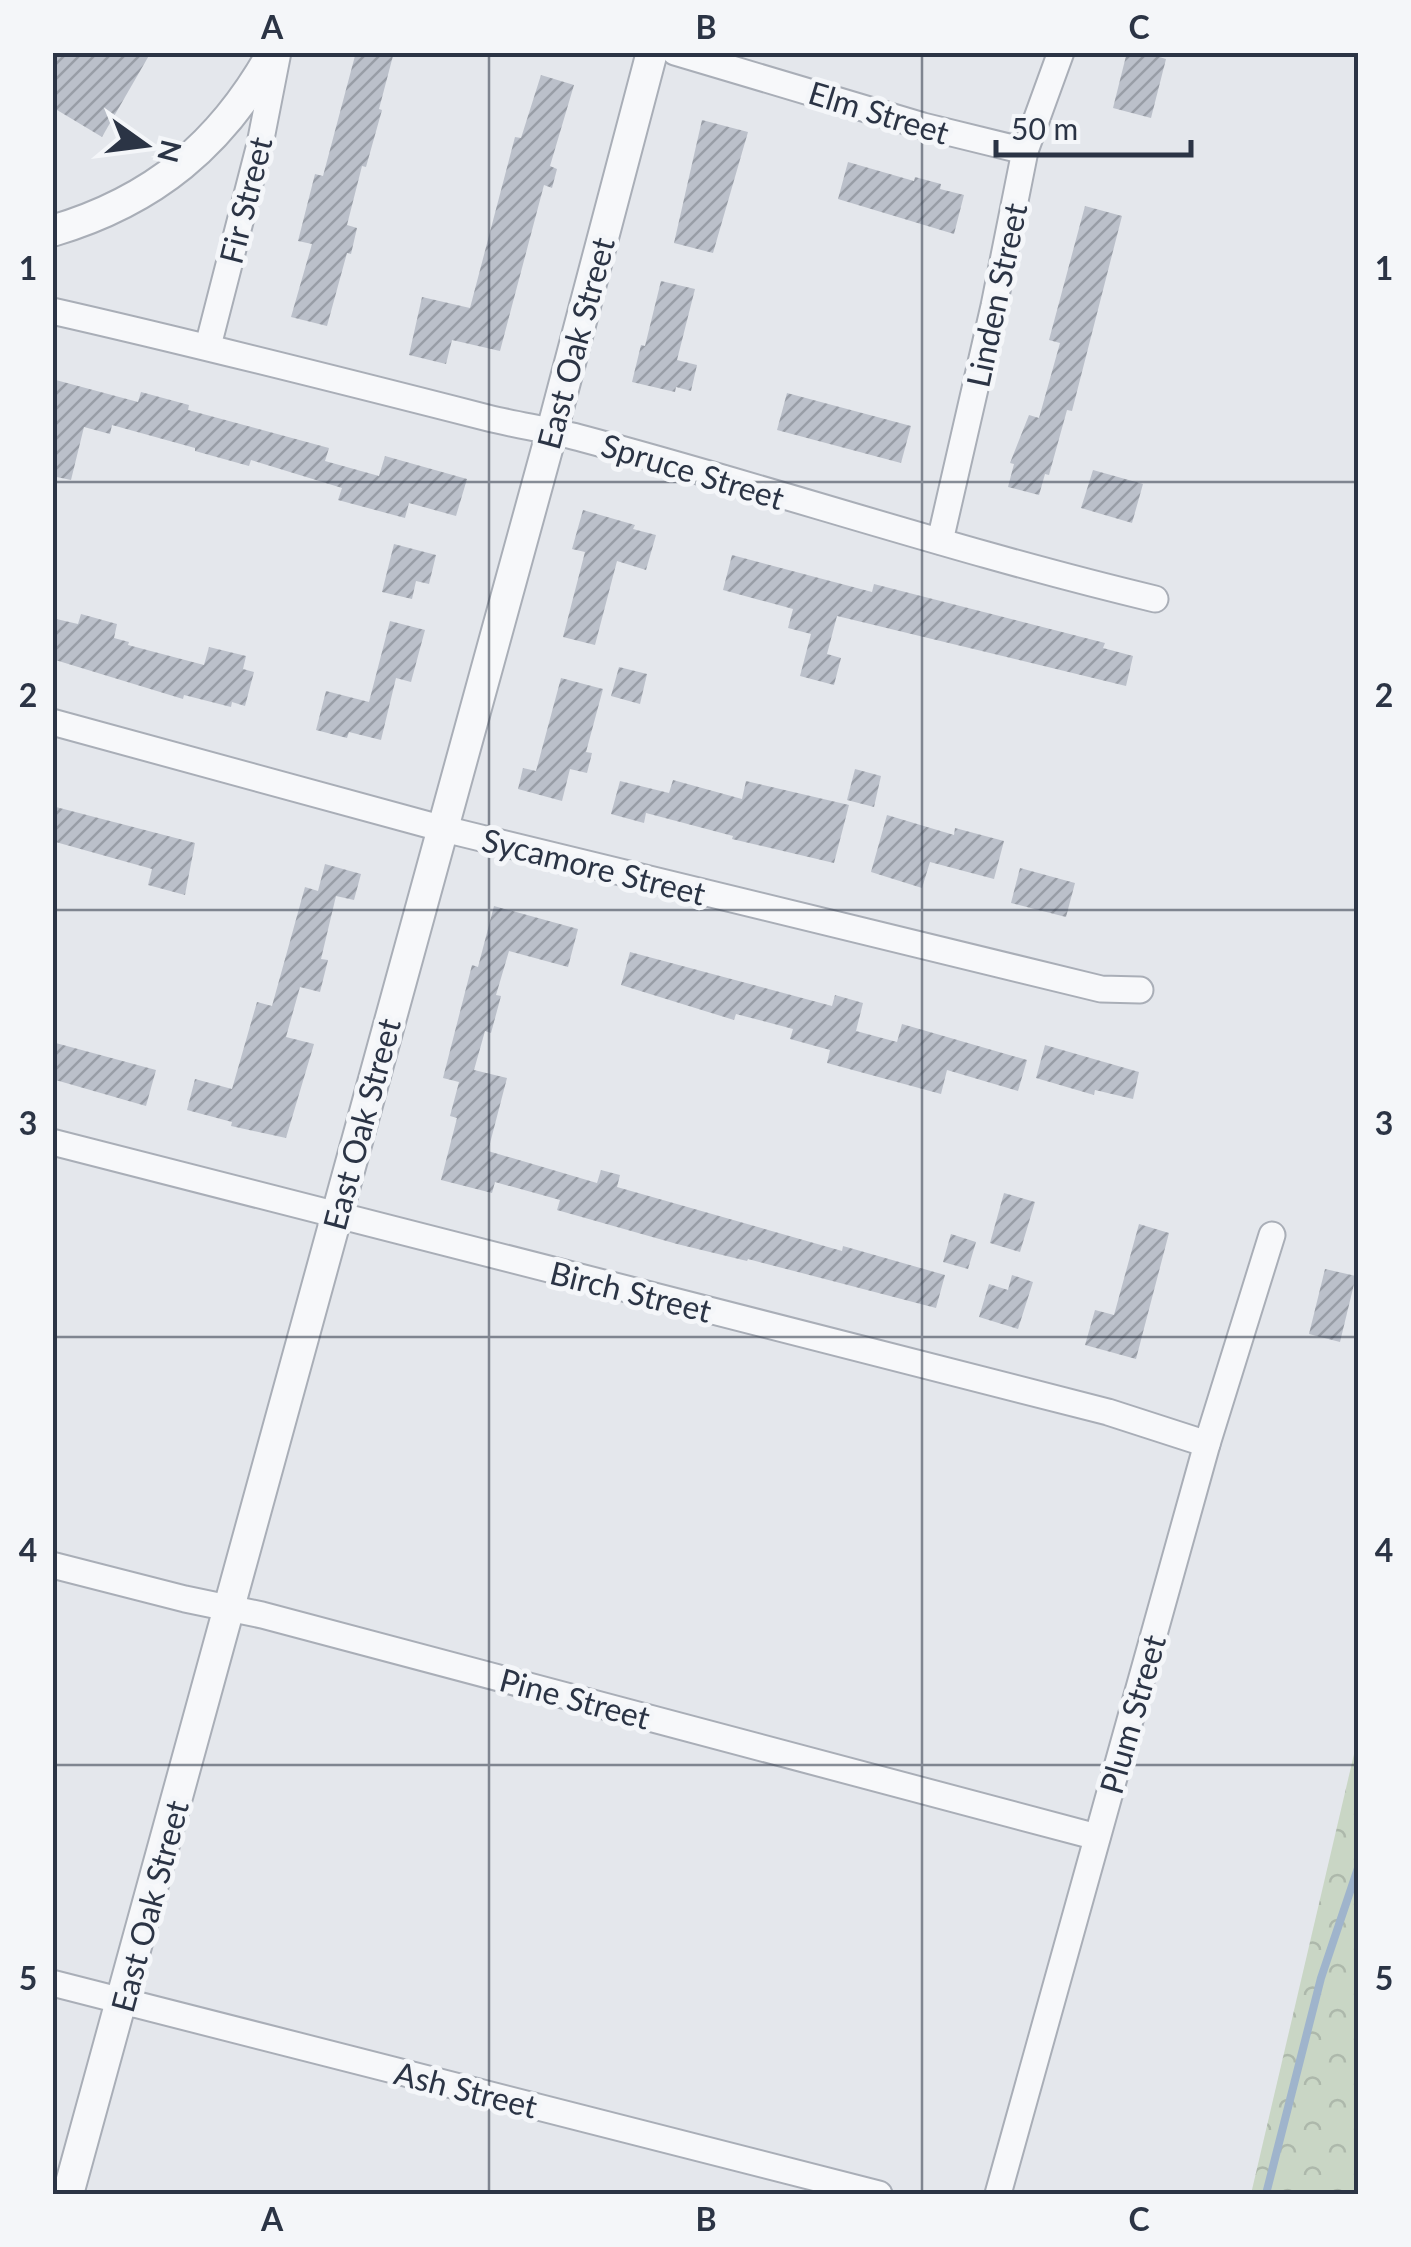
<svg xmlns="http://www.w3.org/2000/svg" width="1411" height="2247" viewBox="0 0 1411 2247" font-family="Lato,sans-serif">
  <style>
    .park { fill: url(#park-crowns) }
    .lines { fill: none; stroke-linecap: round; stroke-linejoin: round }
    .stream { stroke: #9fb4cc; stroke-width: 8 }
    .building { fill: url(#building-hatch) }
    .minor-casing { stroke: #a9aeb7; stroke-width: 29 }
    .tertiary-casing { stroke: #a9aeb7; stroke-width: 34 }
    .minor { stroke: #f7f8fa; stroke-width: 25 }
    .tertiary { stroke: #f7f8fa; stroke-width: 30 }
    .grid { fill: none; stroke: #2b3445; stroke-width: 2.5; stroke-opacity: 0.55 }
    .labels { text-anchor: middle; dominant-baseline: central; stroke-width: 10; stroke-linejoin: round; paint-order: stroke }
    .street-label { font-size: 32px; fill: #2b3445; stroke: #f4f6f9 }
    .neatline { fill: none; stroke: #2b3445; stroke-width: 4 }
    .grid-label { font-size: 32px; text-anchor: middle; font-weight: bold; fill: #2b3445 }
  </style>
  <defs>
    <pattern id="park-crowns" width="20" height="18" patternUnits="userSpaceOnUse" patternTransform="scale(2.5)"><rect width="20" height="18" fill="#c9d6c5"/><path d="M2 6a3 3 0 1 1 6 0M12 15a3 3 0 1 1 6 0" fill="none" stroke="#adb8ab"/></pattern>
    <pattern id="building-hatch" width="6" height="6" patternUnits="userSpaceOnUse" patternTransform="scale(2.5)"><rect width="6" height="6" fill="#bbc0ca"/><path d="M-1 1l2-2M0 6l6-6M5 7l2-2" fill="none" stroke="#989da6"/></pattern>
  </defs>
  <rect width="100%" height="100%" fill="#e4e7ec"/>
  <!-- park -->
  <polygon class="park" points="1358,1737 1358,2194 1251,2194"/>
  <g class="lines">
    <!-- stream -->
    <polyline class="stream" points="1266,2194 1321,1978 1358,1868"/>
  </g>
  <!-- building -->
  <g class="building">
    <polygon points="52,52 151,52 102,137 52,107"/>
    <polygon points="356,52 394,52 379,109 382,110 366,167 362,166 347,225 357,228 351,254 347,253 327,326 291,317 312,244 298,241 315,174 323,176"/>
    <polygon points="1127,52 1143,52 1166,59 1151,118 1113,108"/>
    <polygon points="541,75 574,85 550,166 557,169 552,188 544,185 500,351 452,340 446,364 409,355 422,297 470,308 515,137 521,138"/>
    <polygon points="702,120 748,132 713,253 674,243"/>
    <polygon points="848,162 914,181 915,177 941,184 940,189 964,195 954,234 838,199"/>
    <polygon points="1085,206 1122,216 1072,411 1067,410 1049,475 1045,474 1039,495 1008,487 1014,464 1010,463 1029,415 1039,418 1060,343 1049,340"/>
    <polygon points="661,281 695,289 677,360 697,365 691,391 676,387 675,392 632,382 641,345 645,346"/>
    <polygon points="52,379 138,402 141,392 189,405 188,410 329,448 325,461 379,476 385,456 467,479 456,516 409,503 405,518 338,500 342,488 251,460 249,466 195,451 195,448 112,425 110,434 84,427 71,480 52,476"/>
    <polygon points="787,393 911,426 901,463 777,430"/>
    <polygon points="1093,470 1143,484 1132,523 1081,508"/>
    <polygon points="583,510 635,525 633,529 656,535 646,570 617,561 595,645 563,637 585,552 572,549"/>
    <polygon points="394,544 436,555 429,584 416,581 412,599 382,592"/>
    <polygon points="732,555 872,592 874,584 1105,643 1103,648 1133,656 1126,686 837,616 827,654 841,658 834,685 800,676 811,634 788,628 793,609 723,590"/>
    <polygon points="81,614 117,624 114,638 129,642 128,645 204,665 209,647 246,656 243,669 254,672 245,706 232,702 231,707 184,695 183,699 52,659 52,618 78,624"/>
    <polygon points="390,621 425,630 411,682 396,678 381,740 349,732 347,738 316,730 326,691 369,702"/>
    <polygon points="619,667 647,674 640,704 611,696"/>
    <polygon points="561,678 603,689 586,752 592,753 587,773 570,769 562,801 518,789 523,768 536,771"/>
    <polygon points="855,769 881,776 874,807 847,800"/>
    <polygon points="673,780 742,799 746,781 849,805 834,863 732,839 733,836 646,813 644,823 611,814 620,781 669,793"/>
    <polygon points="52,806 195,843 185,895 148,885 152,869 52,841"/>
    <polygon points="887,815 954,835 955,828 1004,841 994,879 930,862 922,888 871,872"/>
    <polygon points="325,864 361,874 354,900 336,896 321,959 328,960 320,992 300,987 286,1037 314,1044 286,1138 231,1126 232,1122 187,1110 195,1079 232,1089 257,1002 272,1006 305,887 318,891"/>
    <polygon points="1020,868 1075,883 1066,917 1011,903"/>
    <polygon points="494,906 578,929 568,967 509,951 496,995 501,996 491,1033 485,1031 474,1070 507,1078 488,1151 597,1183 601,1170 620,1175 617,1187 842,1251 843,1246 945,1275 936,1308 748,1259 747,1261 677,1244 557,1210 560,1200 495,1182 492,1193 441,1180 457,1118 450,1116 459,1082 443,1078 472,965 478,967"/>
    <polygon points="630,952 832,1006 835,995 863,1003 856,1031 897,1042 902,1024 1027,1060 1018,1091 947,1070 941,1094 827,1063 830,1050 790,1039 793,1029 736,1014 734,1020 621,985"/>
    <polygon points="52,1042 156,1070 146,1106 52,1079"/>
    <polygon points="1045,1045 1139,1072 1133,1099 1095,1090 1094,1095 1036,1078"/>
    <polygon points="1004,1193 1035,1202 1020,1252 990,1243"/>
    <polygon points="1139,1224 1169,1233 1136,1359 1085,1345 1095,1310 1114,1315"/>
    <polygon points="951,1234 976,1242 968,1269 943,1262"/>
    <polygon points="1325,1269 1356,1276 1340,1342 1309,1334"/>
    <polygon points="1012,1275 1033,1282 1018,1329 979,1317 989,1284 1008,1290"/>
  </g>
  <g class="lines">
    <defs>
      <g id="minor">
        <polyline points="675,52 923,126 1025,151"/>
        <path d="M52 311C198 344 343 381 488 418 520 426 553 430 584 439 775 490 962 553 1155 599"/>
        <polyline points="208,346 260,144 278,52"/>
        <polyline points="940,541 994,306 1025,151 1061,52"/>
        <polyline points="52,722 440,828 1101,989 1140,990"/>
        <polyline points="52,1142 1108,1412 1207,1444"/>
        <polyline points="52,1565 185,1599 262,1615 1097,1837"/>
        <polyline points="52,1983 879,2194"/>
        <polyline points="998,2194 1207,1444 1272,1235"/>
      </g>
      <g id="tertiary">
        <path d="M52 231C154 201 222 144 273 52"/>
        <polyline points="68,2194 552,431 652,52"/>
      </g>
    </defs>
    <!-- minor casing -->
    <use href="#minor" class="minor-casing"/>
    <!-- tertiary casing -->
    <use href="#tertiary" class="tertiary-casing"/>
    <!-- minor -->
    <use href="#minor" class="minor"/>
    <!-- tertiary -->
    <use href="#tertiary" class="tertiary"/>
  </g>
  <!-- grid -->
  <path class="grid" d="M489 52V2194M922 52V2194M52 482H1358M52 910H1358M52 1337H1358M52 1765H1358"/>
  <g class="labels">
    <!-- street labels -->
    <g class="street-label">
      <text transform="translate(879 112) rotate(17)">Elm Street</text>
      <text transform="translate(245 200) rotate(-76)">Fir Street</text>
      <text transform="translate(996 295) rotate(-78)">Linden Street</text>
      <text transform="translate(575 343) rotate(-75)">East Oak Street</text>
      <text transform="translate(693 471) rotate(17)">Spruce Street</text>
      <text transform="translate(594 866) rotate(14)">Sycamore Street</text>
      <text transform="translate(361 1124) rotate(-75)">East Oak Street</text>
      <text transform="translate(631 1291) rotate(14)">Birch Street</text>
      <text transform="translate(575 1698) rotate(15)">Pine Street</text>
      <text transform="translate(1132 1714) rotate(-74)">Plum Street</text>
      <text transform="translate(149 1906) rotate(-75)">East Oak Street</text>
      <text transform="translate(466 2089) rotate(14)">Ash Street</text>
    </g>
  </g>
  <!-- border -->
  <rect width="1411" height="2247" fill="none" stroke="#f4f6f9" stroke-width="110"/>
  <!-- north arrow -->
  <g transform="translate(145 145) rotate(104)" stroke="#f4f6f9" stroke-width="8" paint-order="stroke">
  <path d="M0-8L18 38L0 25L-18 38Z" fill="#2b3445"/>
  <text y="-15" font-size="28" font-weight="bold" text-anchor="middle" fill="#2b3445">N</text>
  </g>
  <!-- scale -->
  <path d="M996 140v15h195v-15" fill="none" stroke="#2b3445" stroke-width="5"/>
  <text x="1011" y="140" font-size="30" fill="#2b3445" stroke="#f4f6f9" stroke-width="8" paint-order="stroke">50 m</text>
  <rect x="55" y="55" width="1301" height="2137" class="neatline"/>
  <g class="grid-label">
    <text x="272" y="39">A</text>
    <text x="706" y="39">B</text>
    <text x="1139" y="39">C</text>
    <text x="28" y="280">1</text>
    <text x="1384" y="280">1</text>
    <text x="28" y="707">2</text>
    <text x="1384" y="707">2</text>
    <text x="28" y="1135">3</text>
    <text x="1384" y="1135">3</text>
    <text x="28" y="1562">4</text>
    <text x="1384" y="1562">4</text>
    <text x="28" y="1990">5</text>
    <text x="1384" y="1990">5</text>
    <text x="272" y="2231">A</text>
    <text x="706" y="2231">B</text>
    <text x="1139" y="2231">C</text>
  </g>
</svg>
